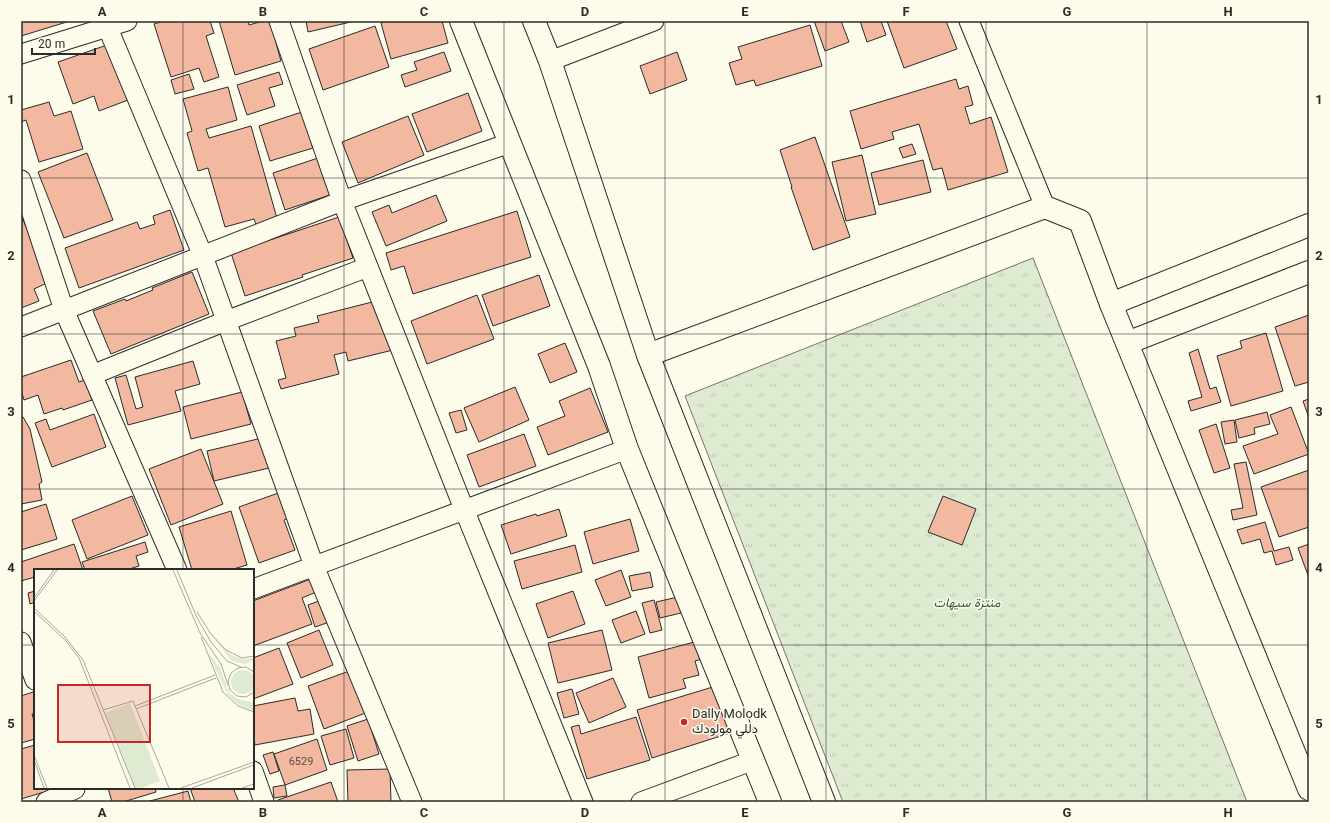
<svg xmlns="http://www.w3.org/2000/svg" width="1330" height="823" viewBox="0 0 1330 823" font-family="Georgia,Vazirmatn,serif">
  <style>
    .park { fill: url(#park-tufts); stroke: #74746e }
    .building { fill: #f2b8a0; stroke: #2b2b2b }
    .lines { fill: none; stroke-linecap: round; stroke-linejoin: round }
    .street-casing { stroke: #2b2b2b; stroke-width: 21 }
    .secondary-casing { stroke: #2b2b2b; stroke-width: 24 }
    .primary-casing { stroke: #2b2b2b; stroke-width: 24 }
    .street { stroke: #fdfbea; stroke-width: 19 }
    .secondary { stroke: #fdfbea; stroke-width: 22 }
    .primary { stroke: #fdfbea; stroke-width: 22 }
    .grid { fill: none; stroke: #2b2b2b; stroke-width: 1; stroke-opacity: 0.55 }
    .poi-dot { fill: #c62828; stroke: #fdfbea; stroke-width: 1.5 }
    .labels { text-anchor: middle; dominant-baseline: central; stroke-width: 3; stroke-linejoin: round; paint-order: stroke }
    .number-label { font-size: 11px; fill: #5d4e48 }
    .park-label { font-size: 13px; font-style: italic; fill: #34623c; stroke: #fdfbea }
    .poi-label { font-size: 13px; fill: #2b2b2b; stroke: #fdfbea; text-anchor: start }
    .inset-road { fill: none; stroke: #a9a89e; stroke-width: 1 }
    .view { fill: #c62828; fill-opacity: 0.15; stroke: #c62828; stroke-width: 2 }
    .inset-edge { fill: none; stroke: #2b2b2b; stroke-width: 2 }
    .neatline { fill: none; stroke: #2b2b2b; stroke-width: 1.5 }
    .grid-label { font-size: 13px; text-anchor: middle; font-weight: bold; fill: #2b2b2b }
  </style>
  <defs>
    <pattern id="park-tufts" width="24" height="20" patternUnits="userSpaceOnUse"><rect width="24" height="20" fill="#deebd1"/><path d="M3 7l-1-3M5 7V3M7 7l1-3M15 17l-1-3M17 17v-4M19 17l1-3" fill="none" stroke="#bfcab4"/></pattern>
  </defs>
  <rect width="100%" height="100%" fill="#fdfbea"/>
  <!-- park -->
  <polygon class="park" points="1033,258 1247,802 843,802 685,396"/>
  <!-- building -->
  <g class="building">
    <polygon points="21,21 70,21 21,36"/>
    <polygon points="164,21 210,21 214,33 206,36 219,77 204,82 199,68 171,77 154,24"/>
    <polygon points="219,21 248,21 249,25 263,21 270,21 281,61 235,75"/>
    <polygon points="306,21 355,21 308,32"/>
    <polygon points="387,21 442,21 448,43 391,59 381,23"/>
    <polygon points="814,21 841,21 849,42 825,51"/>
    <polygon points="860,21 881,21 886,35 867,42"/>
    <polygon points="887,21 946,21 957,49 904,68"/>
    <polygon points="810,25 822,66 756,86 754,80 736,85 729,63 742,59 738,47"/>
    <polygon points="375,26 389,67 323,90 309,49"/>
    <polygon points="107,45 128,100 99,111 94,96 73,104 58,62"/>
    <polygon points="444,52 451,71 405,87 401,75 417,70 414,62"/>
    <polygon points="677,52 687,80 650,94 640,66"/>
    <polygon points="279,72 283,84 269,88 275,106 247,115 237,85"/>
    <polygon points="189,74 194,89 175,94 171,80"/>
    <polygon points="956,79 959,89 968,86 973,105 965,107 970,124 991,117 1008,172 948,190 942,168 933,170 919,124 892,132 894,139 861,149 850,111"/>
    <polygon points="228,87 237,120 206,129 209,138 251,126 278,222 257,227 254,219 225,227 208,168 198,171 187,133 192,131 183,99"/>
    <polygon points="468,93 482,131 427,152 412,114"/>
    <polygon points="49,102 54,116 71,111 83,149 39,162 26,120 21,122 21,110"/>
    <polygon points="302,112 313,148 270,161 259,126"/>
    <polygon points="408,116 424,155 358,183 342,142"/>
    <polygon points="815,137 850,237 813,250 791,187 792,187 780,150"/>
    <polygon points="912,144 916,154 903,158 899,148"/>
    <polygon points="87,153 113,220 64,238 38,172"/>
    <polygon points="862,155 876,214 846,221 832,162"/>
    <polygon points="318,158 330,195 285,210 273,173"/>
    <polygon points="923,160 931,192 879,205 871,173"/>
    <polygon points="436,195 447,221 386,246 372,212 389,205 392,213"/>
    <polygon points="170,210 184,250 79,288 65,248 137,222 140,229 155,224 153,216"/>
    <polygon points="517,211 531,257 413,294 404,266 391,270 386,253"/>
    <polygon points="21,215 49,282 34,289 39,301 21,308"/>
    <polygon points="339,217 353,258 302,275 303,277 245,296 231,253"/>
    <polygon points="192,272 209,314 111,354 93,311 125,299 126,301 153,290 152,288"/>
    <polygon points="539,275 550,306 493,326 482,295"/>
    <polygon points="477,295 494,339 427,364 411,321"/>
    <polygon points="380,300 393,350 348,361 346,352 334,355 339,374 281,389 278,380 286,378 276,341 296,336 294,328 319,322 317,316"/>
    <polygon points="1309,315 1309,382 1295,386 1275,327"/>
    <polygon points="1266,333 1283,391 1231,406 1217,356 1242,348 1240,341"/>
    <polygon points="565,343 577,372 550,383 538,354"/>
    <polygon points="1198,349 1210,389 1216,387 1221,402 1191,411 1188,401 1202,397 1189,353"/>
    <polygon points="71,360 79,382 85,380 92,400 63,410 62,408 44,414 38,395 24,400 21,390 21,377"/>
    <polygon points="193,361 200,384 175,391 181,411 128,425 115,378 126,375 136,409 143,407 135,377"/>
    <polygon points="515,387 529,420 479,442 464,408"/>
    <polygon points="590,388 608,432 548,455 537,427 565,416 559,401"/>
    <polygon points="242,392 251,424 191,439 183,407"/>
    <polygon points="1309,399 1309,418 1303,401"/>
    <polygon points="1291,407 1309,454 1254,474 1243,446 1278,434 1270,415"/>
    <polygon points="461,410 467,430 456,433 449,413"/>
    <polygon points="1267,412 1270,424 1254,428 1255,434 1239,438 1235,420"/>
    <polygon points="94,414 106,447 52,467 35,423 46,419 50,430"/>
    <polygon points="21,417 23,417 30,429 42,482 39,484 42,500 21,504"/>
    <polygon points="1234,420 1237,442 1225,444 1221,422"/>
    <polygon points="1216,424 1230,468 1214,473 1199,430"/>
    <polygon points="524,434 536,466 479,487 467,455"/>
    <polygon points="262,438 269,468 214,481 207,451"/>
    <polygon points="201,449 223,504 171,525 149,469"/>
    <polygon points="1246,462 1257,515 1233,520 1231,510 1243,508 1234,464"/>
    <polygon points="1309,470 1309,527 1279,537 1261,487"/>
    <polygon points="284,491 293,516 284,520 295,550 259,563 239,507"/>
    <polygon points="132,496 148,535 87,559 72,520"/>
    <polygon points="943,496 976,509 962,545 928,532"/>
    <polygon points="46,504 57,539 21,550 21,512"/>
    <polygon points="559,509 567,536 511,554 501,525 536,514 537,516"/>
    <polygon points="231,511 247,565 230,570 192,570 179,527"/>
    <polygon points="630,519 639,551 593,564 584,532"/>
    <polygon points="1265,522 1274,551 1289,547 1293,560 1276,565 1272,551 1264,553 1260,539 1242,544 1237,530"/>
    <polygon points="145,542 148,552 136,556 139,566 126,570 85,570 82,562"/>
    <polygon points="74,544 83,570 35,570 35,577 21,581 21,562"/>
    <polygon points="1309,544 1309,578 1298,548"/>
    <polygon points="575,545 582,572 522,589 514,561"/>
    <polygon points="621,570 631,597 606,606 595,580"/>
    <polygon points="650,572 653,587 632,591 629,576"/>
    <polygon points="316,577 321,590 302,598 312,624 253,646 253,601"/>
    <polygon points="35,591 35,602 30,604 28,593"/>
    <polygon points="573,591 585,624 548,638 536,604"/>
    <polygon points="678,597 681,613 660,618 656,602"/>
    <polygon points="327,598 335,620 315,627 308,605"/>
    <polygon points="654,600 662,630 650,633 642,603"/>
    <polygon points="636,611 645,634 621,643 612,620"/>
    <polygon points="319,630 333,665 301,678 287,643"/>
    <polygon points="602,630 612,670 558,683 548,643"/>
    <polygon points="698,641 702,659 695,661 699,675 683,679 686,688 649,698 638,657"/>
    <polygon points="279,648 293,684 253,699 253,658"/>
    <polygon points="352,670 368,712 324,729 308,686"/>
    <polygon points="613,678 626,707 589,723 576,693"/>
    <polygon points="716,686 730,733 652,758 637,710"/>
    <polygon points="572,689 579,714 564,718 557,693"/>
    <polygon points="33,692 35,698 35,713 32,714 35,724 35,739 21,743 21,696"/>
    <polygon points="295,698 298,711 310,709 314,734 255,745 253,733 253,706"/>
    <polygon points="636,717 650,760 587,779 571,727 579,725 581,734"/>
    <polygon points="368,719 379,754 358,761 347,726"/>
    <polygon points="346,729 354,758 330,765 321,736"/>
    <polygon points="317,739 327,770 285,785 274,754"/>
    <polygon points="35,745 35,788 54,789 21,799 21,749"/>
    <polygon points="273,752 279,771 270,774 263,755"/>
    <polygon points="390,769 391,802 348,802 347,770"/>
    <polygon points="331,782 338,802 279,802 278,800"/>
    <polygon points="285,785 287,796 274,798 273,787"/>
    <polygon points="108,788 155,788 156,792 123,802 112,802"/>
    <polygon points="190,788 233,788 239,802 195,802"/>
    <polygon points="188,791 191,802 146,802"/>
  </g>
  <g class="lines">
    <defs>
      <g id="street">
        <polyline points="105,21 203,256 314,566 412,802"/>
        <polyline points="279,21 342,201 464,509 583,802"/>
        <polyline points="969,21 1045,207"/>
        <polyline points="21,54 127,21"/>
        <polyline points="550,61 654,21"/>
        <polyline points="21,180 64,310 177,570"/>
        <polyline points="21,327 342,201 510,143"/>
        <polyline points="92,375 226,321 368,267"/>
        <polyline points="253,589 627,449"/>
        <polyline points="21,642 35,680"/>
        <polyline points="253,771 264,802"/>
        <polyline points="46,802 75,789"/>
        <polyline points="641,802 754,760"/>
      </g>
      <g id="secondary">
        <polyline points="1111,304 1309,225"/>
        <polyline points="1127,343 1309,272"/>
        <polyline points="648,355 1045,207 1080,221 1111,304 1309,789"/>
      </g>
      <g id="primary">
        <polyline points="461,21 599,366 627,449 770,802"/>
        <polyline points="534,21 550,61 648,355 824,802"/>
      </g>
    </defs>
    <!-- street casing -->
    <use href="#street" class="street-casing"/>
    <!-- secondary casing -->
    <use href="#secondary" class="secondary-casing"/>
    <!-- primary casing -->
    <use href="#primary" class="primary-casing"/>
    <!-- street -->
    <use href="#street" class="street"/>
    <!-- secondary -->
    <use href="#secondary" class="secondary"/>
    <!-- primary -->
    <use href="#primary" class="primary"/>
  </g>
  <!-- grid -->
  <path class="grid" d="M183 21V570M344 21V802M504 21V802M665 21V802M826 21V802M986 21V802M1147 21V802M21 178H1309M21 334H1309M21 489H1309M21 645H35M253 645H1309M183 788V802"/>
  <!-- markers -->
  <circle class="poi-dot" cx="684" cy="722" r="4"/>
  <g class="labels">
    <!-- number labels -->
    <g class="number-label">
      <text x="301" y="762">6529</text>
    </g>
    <!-- park labels -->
    <g class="park-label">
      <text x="967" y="604">منتزة سيهات</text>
    </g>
    <!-- poi labels -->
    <g class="poi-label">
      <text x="692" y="715">Dally Molodk<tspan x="692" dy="15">دللي مولودك</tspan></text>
    </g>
  </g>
  <!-- overview -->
  <g transform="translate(34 569)">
    <rect width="220" height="220" fill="#fdfbea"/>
    <path d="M177 66 197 86 208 90 220 89V91L211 95 198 92ZM173 82 186 99 195 124 204 130 220 134V142L205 136 194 126ZM197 113a12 12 0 1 1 24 0a12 12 0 1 1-24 0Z" fill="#deebd1"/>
    <path d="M96 134 126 212 107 219H101L71 144Z" fill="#deebd1"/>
    <path class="inset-road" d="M139 1 166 64 187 95 194 116M143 1 163 49 177 73 193 92 207 98M0 29 20 1M0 32 23 1M0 39 31 68 49 91 101 219M0 42 32 72 45 89 96 219M163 43 177 65 192 81 208 89 220 87M167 68 189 123 204 137 220 143M220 103 212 98 204 99 197 104 194 112 196 121 203 127 212 128 220 123M101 137 181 106M102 140 182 109M69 141 99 132 135 219M0 186 13 219M0 191 10 219M147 219 220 193M158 219 220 196M208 219 220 215"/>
    <path class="view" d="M24 116H116V173H24Z"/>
    <rect width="220" height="220" class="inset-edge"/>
  </g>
  <!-- border -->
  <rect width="1330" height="823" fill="none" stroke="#fdfbea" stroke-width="44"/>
  <!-- scale -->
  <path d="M32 48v6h63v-6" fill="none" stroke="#2b2b2b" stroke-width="2"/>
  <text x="38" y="48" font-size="12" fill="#2b2b2b" stroke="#fdfbea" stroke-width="3" paint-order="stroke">20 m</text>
  <rect x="22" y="22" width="1286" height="779" class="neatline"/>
  <g class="grid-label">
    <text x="102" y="16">A</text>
    <text x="263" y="16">B</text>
    <text x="424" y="16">C</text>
    <text x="585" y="16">D</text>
    <text x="745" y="16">E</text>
    <text x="906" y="16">F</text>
    <text x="1067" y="16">G</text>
    <text x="1228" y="16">H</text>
    <text x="11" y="104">1</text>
    <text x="1319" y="104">1</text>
    <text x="11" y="260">2</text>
    <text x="1319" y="260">2</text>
    <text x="11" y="416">3</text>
    <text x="1319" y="416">3</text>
    <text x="11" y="572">4</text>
    <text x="1319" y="572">4</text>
    <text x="11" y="728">5</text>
    <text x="1319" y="728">5</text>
    <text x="102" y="817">A</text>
    <text x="263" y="817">B</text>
    <text x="424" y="817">C</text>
    <text x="585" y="817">D</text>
    <text x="745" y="817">E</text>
    <text x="906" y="817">F</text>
    <text x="1067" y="817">G</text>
    <text x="1228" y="817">H</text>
  </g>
</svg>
